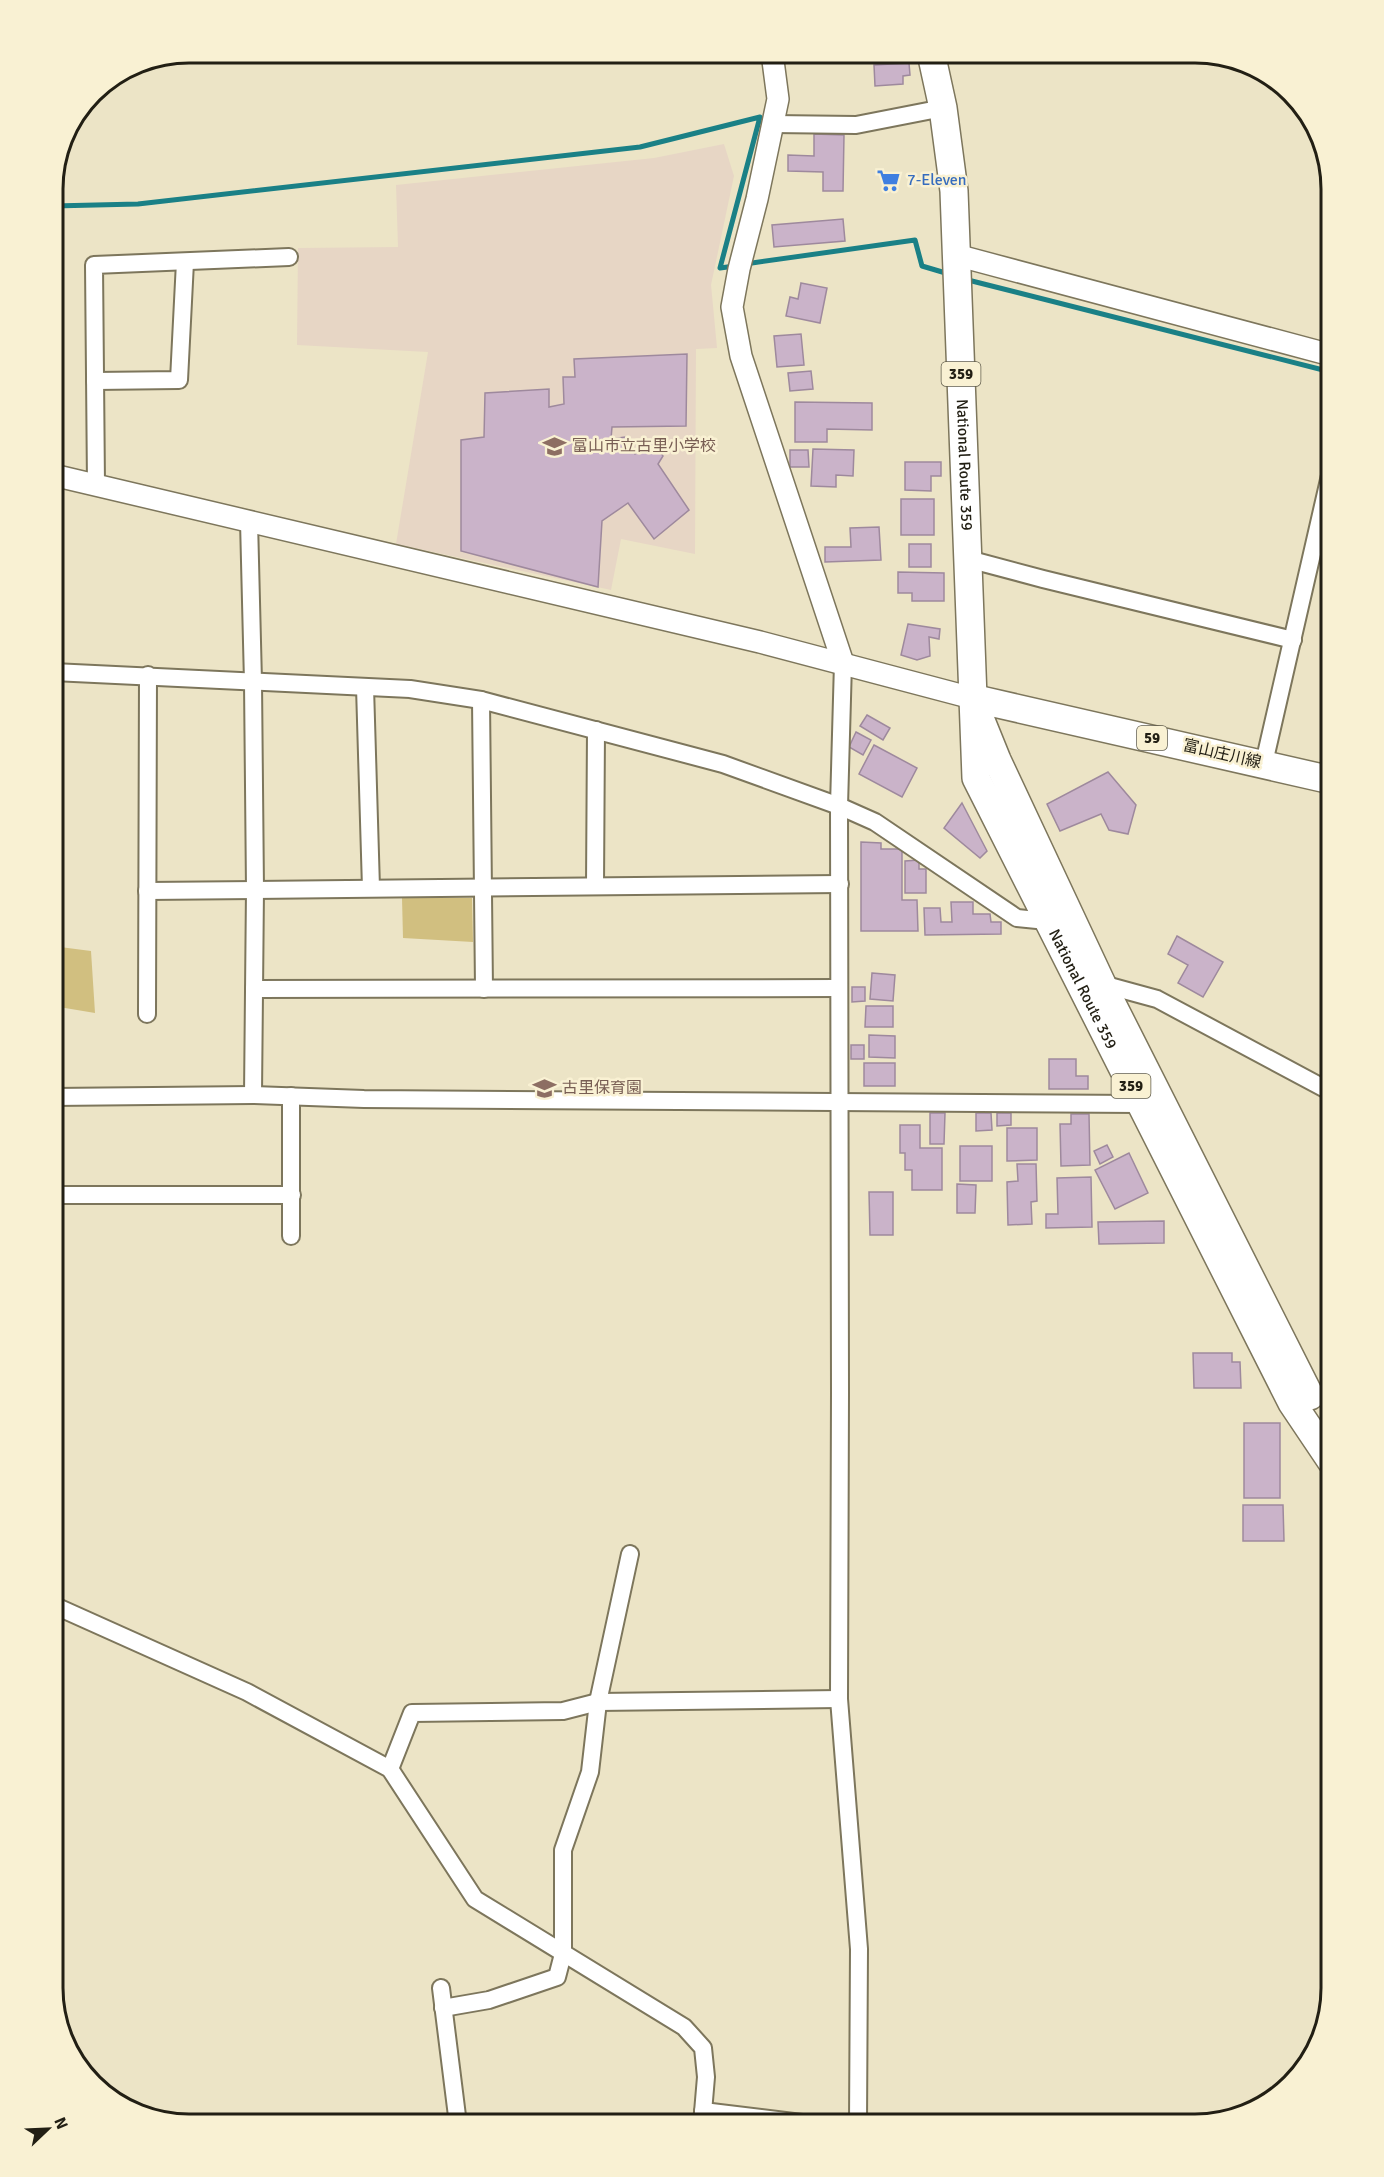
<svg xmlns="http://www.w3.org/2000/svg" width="1384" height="2177" viewBox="0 0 1384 2177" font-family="Signika,'Noto Sans JP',sans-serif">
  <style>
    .education { fill: #e7d6c5 }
    .green { fill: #d1bf80 }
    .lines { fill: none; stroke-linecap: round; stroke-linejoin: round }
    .stream { stroke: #1a8086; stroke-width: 5 }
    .building { fill: #cab3c9; stroke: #9e899d; stroke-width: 1.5 }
    .minor-casing { stroke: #7d765c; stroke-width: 20 }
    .tertiary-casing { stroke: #7d765c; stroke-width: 24 }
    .primary-casing { stroke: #7d765c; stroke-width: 30 }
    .trunk-casing { stroke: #7d765c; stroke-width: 30 }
    .minor { stroke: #fff; stroke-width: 16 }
    .tertiary { stroke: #fff; stroke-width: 21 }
    .primary { stroke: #fff; stroke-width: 27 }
    .trunk { stroke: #fff; stroke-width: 27 }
    .labels { text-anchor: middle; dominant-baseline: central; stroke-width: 5; stroke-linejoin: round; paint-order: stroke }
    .shield { fill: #f9f1d3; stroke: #625e4d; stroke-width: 1.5 }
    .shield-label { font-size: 15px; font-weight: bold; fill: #221f14 }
    .shop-label { font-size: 16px; fill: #366cbe; stroke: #f9f1d3; text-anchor: start }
    .education-label { font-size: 16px; fill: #785e54; stroke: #f9f1d3; text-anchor: start }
    .street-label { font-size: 16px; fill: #221f14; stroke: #f9f1d3 }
    .rim { fill: none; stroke: #221f14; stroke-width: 3 }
  </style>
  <rect width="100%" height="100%" fill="#ece4c6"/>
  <!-- education -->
  <g class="education">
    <polygon points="962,53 1042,53 964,63"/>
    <polygon points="724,144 734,176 711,285 717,348 696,349 695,554 621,539 611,590 396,544 428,352 297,345 298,248 398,247 396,185 654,158"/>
  </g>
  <!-- green -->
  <g class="green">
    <polygon points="402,898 472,898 473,942 403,938"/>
    <polygon points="60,947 91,951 95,1013 53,1006 53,972 58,968"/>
  </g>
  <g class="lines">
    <!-- stream -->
    <g class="stream">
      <polyline points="53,206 138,204 640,147 760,117 720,268 735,266"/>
      <polyline points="745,264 915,240 922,266 949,274"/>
      <polyline points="964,279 1331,372"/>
    </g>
  </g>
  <!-- building -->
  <g class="building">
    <polygon points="909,63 910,75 903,76 903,84 875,86 874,65"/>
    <polygon points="814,134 844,135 843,191 823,191 823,172 788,171 788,155 814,156"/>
    <polygon points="843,219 845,241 774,247 772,225"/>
    <polygon points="801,283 827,288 820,323 786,316 790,297 798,299"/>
    <polygon points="801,334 804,365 777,367 774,336"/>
    <polygon points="687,354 686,426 612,427 611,439 625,437 635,454 653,442 663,456 658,464 689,510 654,539 628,503 602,521 598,587 461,551 461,440 484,437 485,393 549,389 549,407 564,404 563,377 575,377 574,359"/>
    <polygon points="811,371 813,389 790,391 788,373"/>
    <polygon points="795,402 872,403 872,430 827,429 827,442 795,442"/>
    <polygon points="813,449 854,450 853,476 836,475 836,487 811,486"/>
    <polygon points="790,450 808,450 809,467 790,467"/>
    <polygon points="905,462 941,462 941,476 931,476 931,491 905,490"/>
    <rect x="901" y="499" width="33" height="36"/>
    <polygon points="879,527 881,560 825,562 825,547 851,547 850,528"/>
    <rect x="909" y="544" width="22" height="23"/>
    <polygon points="898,572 944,573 944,601 912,601 912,593 898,593"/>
    <polygon points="908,624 940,629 939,639 929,637 930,656 917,660 901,655"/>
    <polygon points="867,715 890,728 883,740 860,726"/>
    <polygon points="856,732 871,740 863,755 849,747"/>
    <polygon points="874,745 917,768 902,797 859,774"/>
    <polygon points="1108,772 1136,805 1128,834 1109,830 1101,814 1060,831 1047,804"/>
    <polygon points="962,803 987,851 980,858 944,828"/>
    <polygon points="861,842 881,843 881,849 902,849 902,900 917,900 918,931 861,931"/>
    <polygon points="919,860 919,869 926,869 926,893 905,893 905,861"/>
    <polygon points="951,902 973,902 973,914 990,914 991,922 1001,922 1001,934 925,935 924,908 940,908 941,922 952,922"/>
    <polygon points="1177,936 1223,962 1203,997 1178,983 1188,965 1168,954"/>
    <polygon points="872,973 895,975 893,1001 870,999"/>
    <polygon points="852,987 865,987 865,1001 852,1002"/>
    <polygon points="866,1006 893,1006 893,1027 865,1027"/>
    <polygon points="869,1035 895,1036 895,1058 869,1057"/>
    <rect x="851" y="1045" width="13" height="14"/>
    <polygon points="1049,1059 1076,1059 1076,1076 1088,1076 1088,1089 1049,1089"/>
    <rect x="864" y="1063" width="31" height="23"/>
    <polygon points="930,1113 945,1113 944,1144 930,1144"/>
    <polygon points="976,1113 991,1113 992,1130 976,1131"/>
    <polygon points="997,1113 1011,1113 1011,1125 997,1126"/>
    <polygon points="1071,1114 1089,1114 1090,1165 1061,1166 1060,1124 1071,1124"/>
    <polygon points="900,1125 920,1125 920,1148 942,1148 942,1190 912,1190 912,1170 905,1170 905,1153 900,1153"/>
    <polygon points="1007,1128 1037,1128 1037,1160 1007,1161"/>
    <polygon points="1107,1145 1113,1157 1100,1164 1094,1151"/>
    <rect x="960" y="1146" width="32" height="35"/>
    <polygon points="1129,1153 1148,1193 1115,1209 1095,1170"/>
    <polygon points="1017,1164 1036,1164 1037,1201 1031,1202 1032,1224 1008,1225 1007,1182 1018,1181"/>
    <polygon points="1091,1177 1092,1227 1046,1228 1046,1214 1058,1214 1057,1178"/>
    <polygon points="957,1184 976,1185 975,1213 957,1213"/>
    <polygon points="869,1192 893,1192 893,1235 870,1235"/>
    <polygon points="1164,1221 1164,1243 1099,1244 1098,1222"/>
    <polygon points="1193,1353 1232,1353 1232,1362 1240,1362 1241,1388 1194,1388"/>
    <rect x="1244" y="1423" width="36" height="75"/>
    <polygon points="1243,1505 1283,1505 1284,1541 1243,1541"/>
  </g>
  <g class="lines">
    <defs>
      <g id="minor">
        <polyline points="773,124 856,125 943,108"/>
        <polyline points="95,381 179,380 185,262"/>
        <polyline points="96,485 94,265 289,257"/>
        <polyline points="249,521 253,682 255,889 253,1095"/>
        <polyline points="968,559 1043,579 1293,640"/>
        <polyline points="843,663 839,806 840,1392 839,1699 859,1949 858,2124"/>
        <polyline points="53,672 410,689 481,700 723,764 839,806 875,822 1017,918 1047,921"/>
        <polyline points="365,687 371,888"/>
        <polyline points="481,700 484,989"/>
        <polyline points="1264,763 1331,471"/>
        <polyline points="595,886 596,730"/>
        <polyline points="147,891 840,884"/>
        <polyline points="1102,984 1157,999 1331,1092"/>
        <polyline points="254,989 839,988"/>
        <polyline points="147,1014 148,675"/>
        <polyline points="53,1097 253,1095 364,1099 1140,1104"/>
        <polyline points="53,1195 292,1195"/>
        <polyline points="291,1236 291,1096"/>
        <polyline points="53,1605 247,1692 390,1769 475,1899 684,2027 703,2048 706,2077 702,2124"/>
        <polyline points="390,1769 412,1713 563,1711 598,1702 839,1699"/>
        <polyline points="441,1988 458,2124"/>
        <polyline points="443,2008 489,2000 557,1977 563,1954 563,1850 590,1772 598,1702 630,1554"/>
        <polyline points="703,2111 810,2124"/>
      </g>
      <g id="tertiary">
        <polyline points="772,53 778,99 757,199 739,269 732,307 741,356 843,663"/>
        <polyline points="956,255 1331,355"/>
        <polyline points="53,475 760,642 972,698"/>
      </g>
      <polyline id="primary" points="972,698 1331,780"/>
      <g id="trunk">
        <path id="s1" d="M931 53 943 108 954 191 976 778 1292 1403 1331 1461"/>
        <polyline points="980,718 997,760 1102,984 1310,1396"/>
      </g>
    </defs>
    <!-- minor casing -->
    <use href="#minor" class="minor-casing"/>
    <!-- tertiary casing -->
    <use href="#tertiary" class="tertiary-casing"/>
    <!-- primary casing -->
    <use href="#primary" class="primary-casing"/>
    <!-- trunk casing -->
    <use href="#trunk" class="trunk-casing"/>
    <!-- minor -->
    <use href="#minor" class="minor"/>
    <!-- tertiary -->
    <use href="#tertiary" class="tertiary"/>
    <!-- primary -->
    <use href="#primary" class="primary"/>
    <!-- trunk -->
    <use href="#trunk" class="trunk"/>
  </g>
  <!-- icons -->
  <defs>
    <symbol id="supermarket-bare" viewBox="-9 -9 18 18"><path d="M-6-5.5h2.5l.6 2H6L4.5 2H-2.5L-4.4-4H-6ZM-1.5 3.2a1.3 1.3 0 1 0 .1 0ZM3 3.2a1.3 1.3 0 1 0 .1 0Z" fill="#3f7fe0" stroke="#f9f1d3" stroke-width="2.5" paint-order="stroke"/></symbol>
    <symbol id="school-bare" viewBox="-9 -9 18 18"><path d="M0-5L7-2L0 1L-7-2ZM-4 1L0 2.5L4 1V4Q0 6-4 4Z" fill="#8d6e63" stroke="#f9f1d3" stroke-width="2.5" paint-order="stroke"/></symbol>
  </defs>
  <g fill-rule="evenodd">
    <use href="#supermarket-bare" x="872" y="164" width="33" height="33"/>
    <use href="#school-bare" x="538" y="430" width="33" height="33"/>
    <use href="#school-bare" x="528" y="1072" width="33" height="33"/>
  </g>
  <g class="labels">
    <!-- shield labels -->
    <g class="shield">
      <rect x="941.5" y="362" width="39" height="24" rx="4.5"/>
      <rect x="1137" y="726" width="30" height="24" rx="4.5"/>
      <rect x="1111.5" y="1074" width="39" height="24" rx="4.5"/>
    </g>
    <g class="shield-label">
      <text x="961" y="374">359</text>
      <text x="1152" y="738">59</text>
      <text x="1131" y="1086">359</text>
    </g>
    <!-- shop labels -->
    <g class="shop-label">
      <text x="907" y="180">7-Eleven</text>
    </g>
    <!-- education labels -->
    <g class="education-label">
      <text x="572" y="446">富山市立古里小学校</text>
      <text x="562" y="1088">古里保育園</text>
    </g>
    <!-- street labels -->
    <g class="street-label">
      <text stroke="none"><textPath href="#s1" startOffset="414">National Route 359</textPath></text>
      <text transform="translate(1222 754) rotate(13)">富山庄川線</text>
      <text stroke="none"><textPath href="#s1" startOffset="964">National Route 359</textPath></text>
    </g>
  </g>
  <!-- crop -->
  <path d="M0 0H1384V2177H0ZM189 63H1195A126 126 0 0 1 1321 189V1988A126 126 0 0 1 1195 2114H189A126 126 0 0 1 63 1988V189A126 126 0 0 1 189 63Z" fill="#f9f1d3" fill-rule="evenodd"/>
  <path class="rim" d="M189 63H1195A126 126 0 0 1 1321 189V1988A126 126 0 0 1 1195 2114H189A126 126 0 0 1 63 1988V189A126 126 0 0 1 189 63Z"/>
  <!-- north arrow -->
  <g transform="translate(48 2129) rotate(67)" stroke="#f9f1d3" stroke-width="4.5" paint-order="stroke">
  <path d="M0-4.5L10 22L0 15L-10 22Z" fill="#221f14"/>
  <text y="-9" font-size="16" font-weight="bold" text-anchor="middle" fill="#221f14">N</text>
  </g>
</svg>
